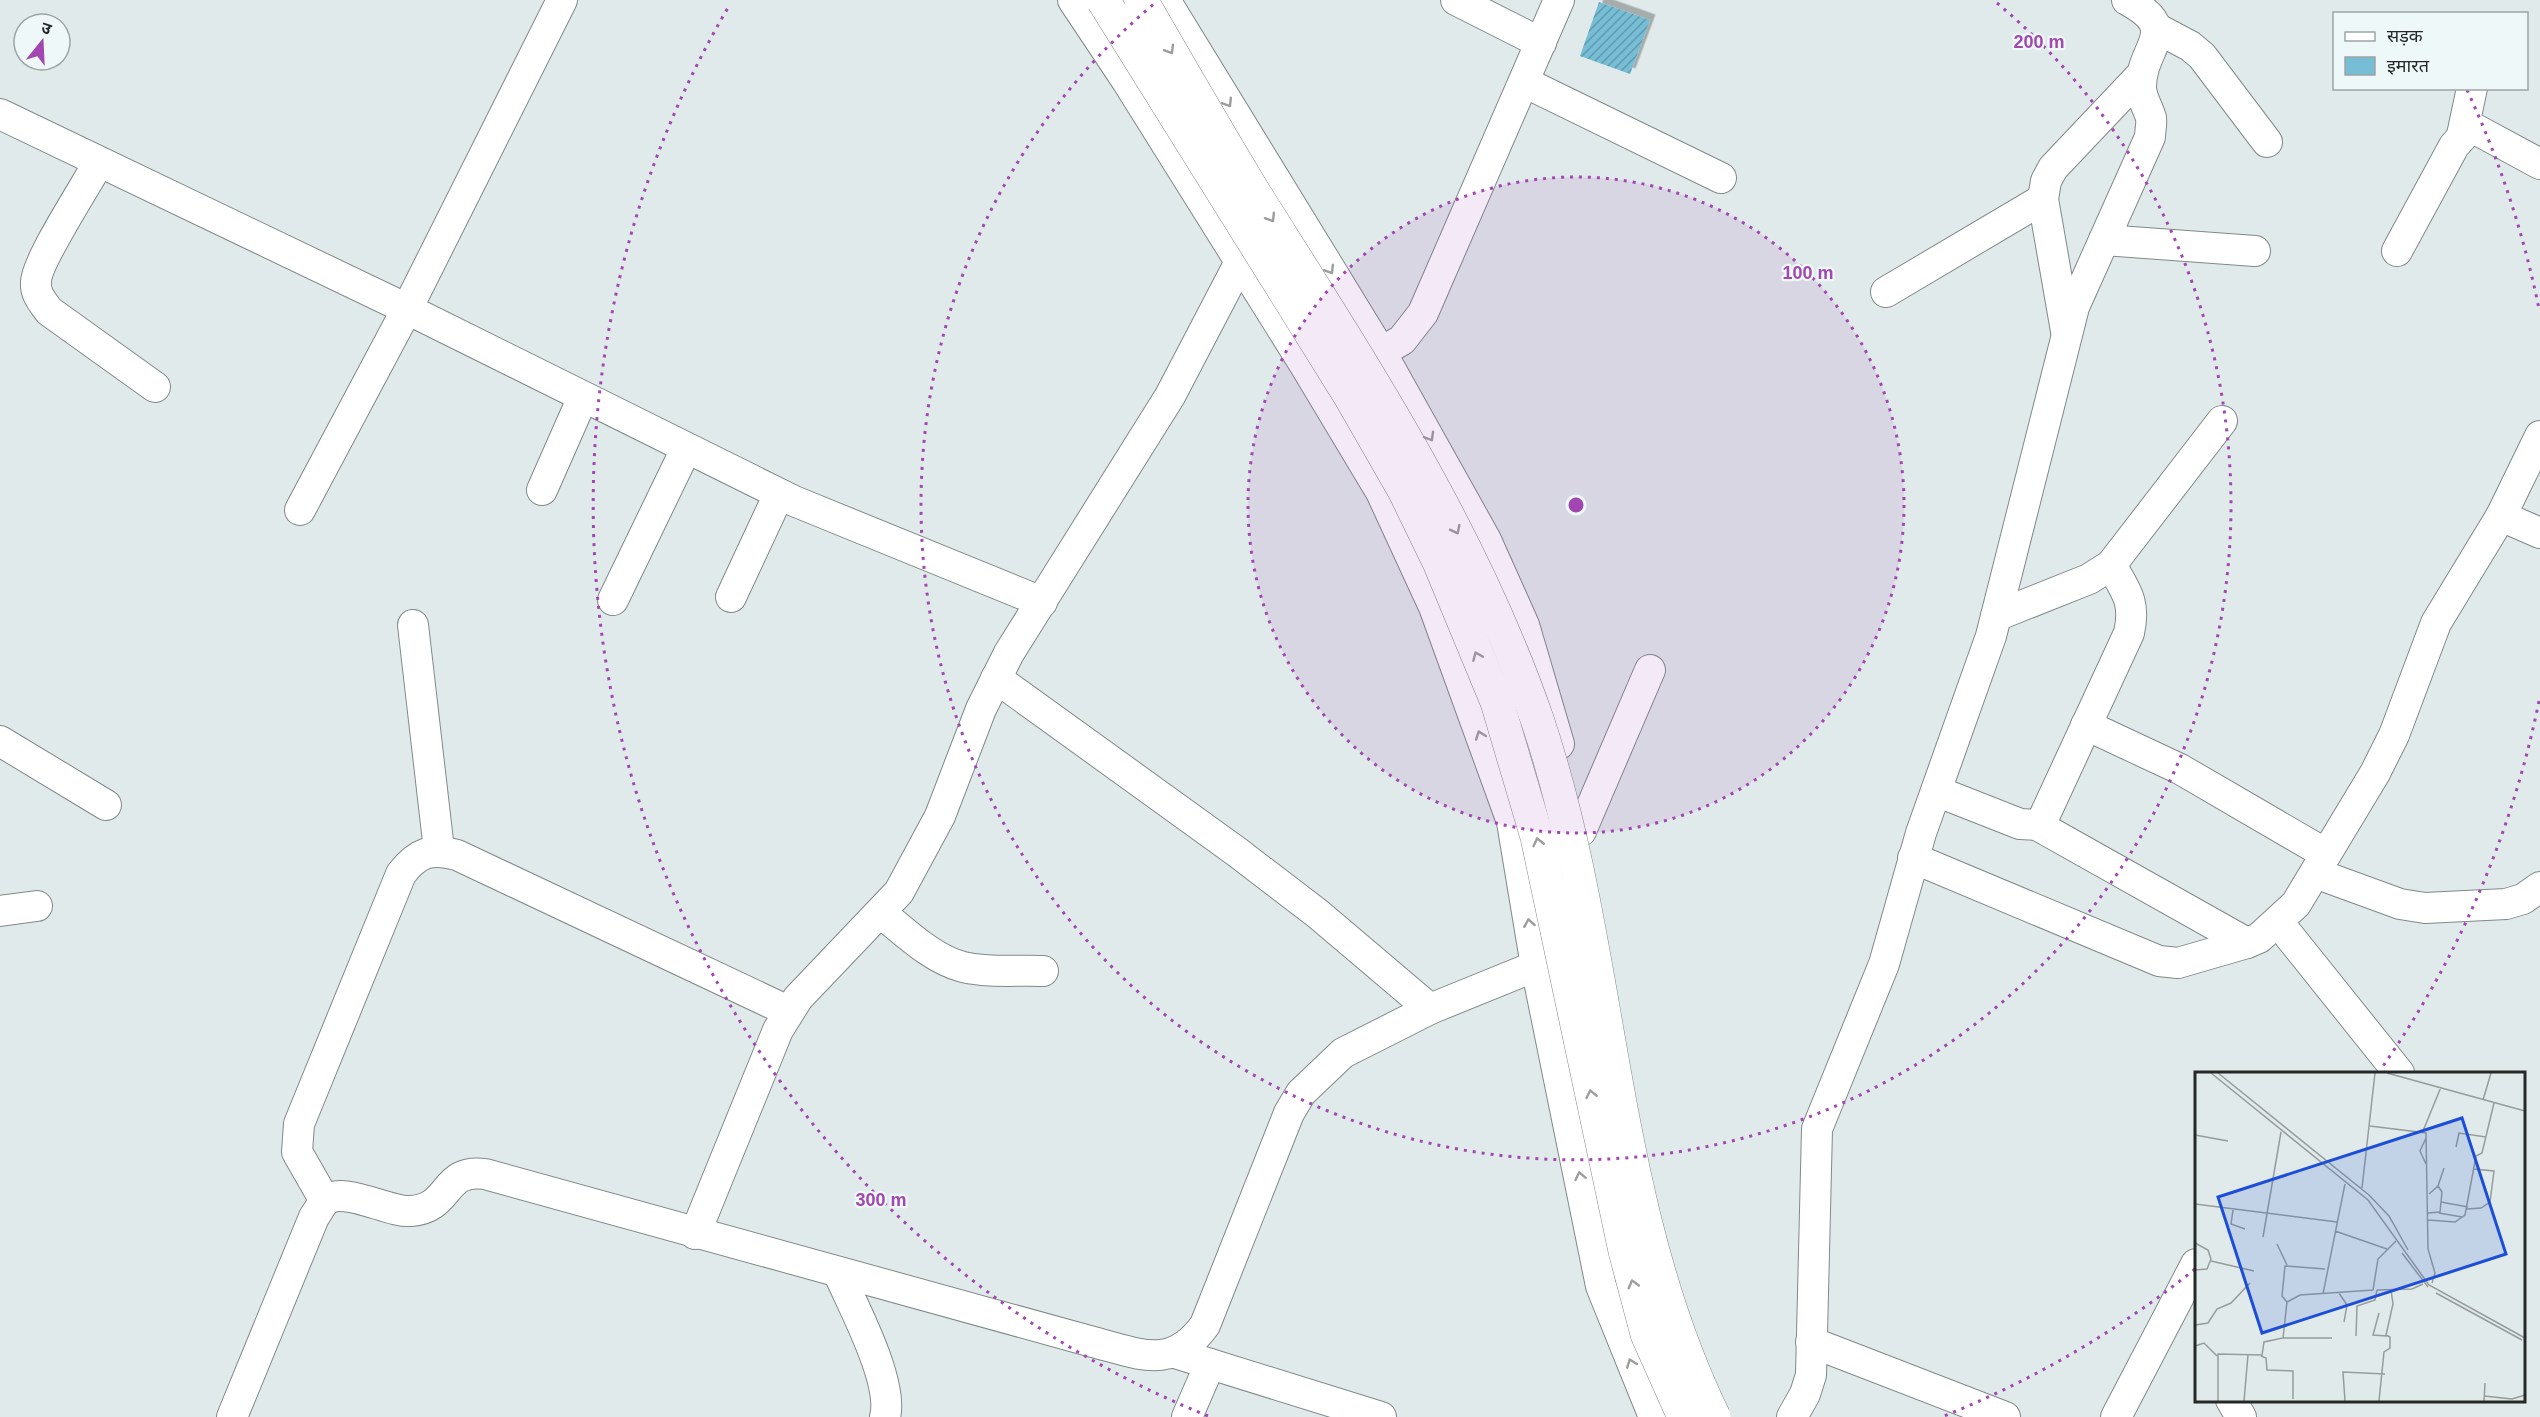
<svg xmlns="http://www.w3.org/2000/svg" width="2540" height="1417" viewBox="0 0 2540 1417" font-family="Arial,'Noto Sans Devanagari',sans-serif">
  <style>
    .building { fill: url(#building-hatch); filter: url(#shadow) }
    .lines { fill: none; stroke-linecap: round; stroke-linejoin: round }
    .minor-casing { stroke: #818989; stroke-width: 32 }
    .minor { stroke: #fff; stroke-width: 30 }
    .highway-bridge-casing { stroke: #818989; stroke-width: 34; stroke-linecap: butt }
    .highway-bridge { stroke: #fff; stroke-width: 33 }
    .oneway { stroke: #9c9e9e }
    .ring { fill: none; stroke: #a247b2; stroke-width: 3; stroke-dasharray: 3 6 }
    .inset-road { fill: none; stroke: #959c9c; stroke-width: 1.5 }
    .view { fill: #1d4ed8; fill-opacity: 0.15; stroke: #1d4ed8; stroke-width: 3 }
    .inset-edge { fill: none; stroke: #242827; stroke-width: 3 }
    .centre { fill: #a247b2; stroke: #eef8f8; stroke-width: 3 }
    .ring-label { font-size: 18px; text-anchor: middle; font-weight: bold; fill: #a247b2; stroke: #eef8f8; stroke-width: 4.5; stroke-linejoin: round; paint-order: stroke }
  </style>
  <defs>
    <pattern id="building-hatch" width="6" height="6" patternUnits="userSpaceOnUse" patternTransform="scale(1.5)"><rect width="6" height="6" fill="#76bdd5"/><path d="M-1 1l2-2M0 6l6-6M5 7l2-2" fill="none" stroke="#619aad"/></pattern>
    <filter id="shadow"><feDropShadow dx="5.5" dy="-5.5" stdDeviation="0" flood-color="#0004"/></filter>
  </defs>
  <rect width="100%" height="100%" fill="#e1eaea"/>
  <!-- building -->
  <polygon class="building" points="1599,2 1650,20 1630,74 1580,56"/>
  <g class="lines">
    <defs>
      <g id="minor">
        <polyline points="1073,0 1127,81 1306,367 1381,492 1434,607 1512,822 1536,966 1601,1286 1654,1417"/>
        <polyline points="1165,0 1381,352 1486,540 1524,625 1559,744"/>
        <polyline points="1456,0 1541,43"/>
        <polyline points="2158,29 2190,46 2202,56 2267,142"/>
        <polyline points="1524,82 1721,178"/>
        <polyline points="0,114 407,309 794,501 1042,602"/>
        <polyline points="2462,135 2472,88"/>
        <path d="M99 162C87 184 36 262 36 282 35 294 42 301 49 311L155 387"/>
        <polyline points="2104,240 2255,251"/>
        <polyline points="2397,251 2454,146 2469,129 2477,130 2540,164"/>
        <polyline points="1886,292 2043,199"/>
        <polyline points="2066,331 2043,199 2046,181 2053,168 2142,74"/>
        <polyline points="1381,352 1402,340 1423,313 1559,0"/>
        <polyline points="542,490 583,397"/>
        <polyline points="300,510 407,309 562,0"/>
        <polyline points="2501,516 2540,533"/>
        <polyline points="731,597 779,494"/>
        <polyline points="613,600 686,449"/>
        <polyline points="1996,616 2089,579 2111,565 2222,421"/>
        <polyline points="413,625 439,850"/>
        <polyline points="996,678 1237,852 1318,914 1430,1009"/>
        <polyline points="2086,725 2180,769 2326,854"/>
        <polyline points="0,741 106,805"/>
        <path d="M1936 791 2020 824 2037 825 2043 819 2129 633C2136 602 2126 591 2111 565"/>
        <polyline points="2037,825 2247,943"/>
        <polyline points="1581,831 1650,670"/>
        <polyline points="1913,858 2159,961 2178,963 2247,943 2259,938 2296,904 2375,773 2394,735 2436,623 2501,516 2540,436"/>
        <polyline points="2315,873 2400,904 2425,908 2506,904 2523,899 2540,887"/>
        <polyline points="0,911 37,906"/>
        <path d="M881 913C905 932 932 959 963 967 988 973 1017 970 1043 971"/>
        <polyline points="2278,922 2399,1073"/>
        <path d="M325 1201 297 1152 299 1124 401 874C418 852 431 848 457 855L788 1011"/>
        <polyline points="695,1234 778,1030 798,998 899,892 940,816 981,709 1009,653 1170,396 1240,262"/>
        <path d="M838 1272C853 1306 894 1382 885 1417"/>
        <polyline points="1811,1342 2005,1417"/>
        <polyline points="1175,1353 1381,1417"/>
        <polyline points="2231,1400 2241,1417"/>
        <path d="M232 1417 314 1217C317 1213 321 1205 325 1201 343 1185 389 1213 411 1211 452 1208 442 1168 485 1174L1093 1342C1140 1354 1172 1371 1205 1325L1289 1113 1301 1093 1343 1053 1430 1009 1536 966 1583 939"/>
        <polyline points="1187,1417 1210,1364"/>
        <path d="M1792 1417 1805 1394 1811 1375 1817 1129 1884 964 1921 833 1991 636 2074 307 2150 137C2150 131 2152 124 2151 118 2148 107 2141 98 2141 87 2141 45 2183 31 2127 0"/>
        <polyline points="2116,1417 2196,1264"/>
      </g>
    </defs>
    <!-- minor casing -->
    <use href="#minor" class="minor-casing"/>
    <!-- minor -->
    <use href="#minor" class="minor"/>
    <defs>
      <g id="highway-bridge">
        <polyline points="1103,0 1350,396 1404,490 1439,562 1497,702 1537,837 1625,1251 1647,1334 1684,1417"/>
        <path d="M1141 0C1179 65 1216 130 1255 194 1362 364 1471 528 1537 719 1614 947 1607 1198 1714 1417"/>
      </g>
    </defs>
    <!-- highway-bridge casing -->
    <use href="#highway-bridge" class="highway-bridge-casing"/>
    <!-- highway-bridge -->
    <use href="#highway-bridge" class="highway-bridge"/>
  </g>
  <!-- one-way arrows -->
  <defs><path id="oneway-chevron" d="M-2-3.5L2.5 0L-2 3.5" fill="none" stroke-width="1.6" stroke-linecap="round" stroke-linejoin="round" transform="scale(1.5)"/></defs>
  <g class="oneway">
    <use href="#oneway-chevron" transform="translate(1170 50) rotate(59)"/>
    <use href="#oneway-chevron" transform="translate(1228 103) rotate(58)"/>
    <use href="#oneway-chevron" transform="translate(1271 218) rotate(58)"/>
    <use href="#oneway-chevron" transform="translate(1330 270) rotate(58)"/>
    <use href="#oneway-chevron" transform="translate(1430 437) rotate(60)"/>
    <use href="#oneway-chevron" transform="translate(1456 530) rotate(63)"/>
    <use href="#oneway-chevron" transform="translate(1477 656) rotate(-113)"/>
    <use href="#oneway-chevron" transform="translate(1480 735) rotate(-110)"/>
    <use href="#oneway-chevron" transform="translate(1538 842) rotate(-103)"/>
    <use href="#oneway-chevron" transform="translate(1529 923) rotate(-100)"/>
    <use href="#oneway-chevron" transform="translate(1591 1094) rotate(-102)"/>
    <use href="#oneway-chevron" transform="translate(1580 1176) rotate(-102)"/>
    <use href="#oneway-chevron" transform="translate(1633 1284) rotate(-105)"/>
    <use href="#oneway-chevron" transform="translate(1631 1363) rotate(-111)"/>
  </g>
  <!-- distance rings -->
  <circle cx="1576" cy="505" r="328" fill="#a247b2" fill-opacity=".12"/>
  <g class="ring">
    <circle cx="1576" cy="505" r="328"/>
    <path d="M1997 3A655 655 0 1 1 1155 3"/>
    <path d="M2539 701A983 983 0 0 1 2381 1069M2195 1269A983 983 0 0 1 1944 1416M1208 1416A983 983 0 0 1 729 6M2467 90A983 983 0 0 1 2539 309"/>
  </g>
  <!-- overview -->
  <g transform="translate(2195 1072)">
    <rect width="330" height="330" fill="#e1eaea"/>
    <path class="inset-road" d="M16 1 173 128 234 213 330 266M23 1 174 123 194 144 213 178M192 1 330 39M288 28 296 1M175 54 231 61 233 177 240 201 237 211M228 59 246 15M0 63 33 69M231 66 225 79 231 92M261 75 264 61 291 65M167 116 180 1M234 122 243 114 249 96M246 130 273 135M0 132 142 150M272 137 286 136 295 130 299 99 279 97M38 138 36 152 50 157M233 141 245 140 247 120 243 114M244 141 267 145M233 148 260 150 270 143 281 84 287 81 299 31M140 159 192 177M68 165 86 60M0 171 13 178 16 187 12 197 0 198M82 172 92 193M207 181 233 215M16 189 59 199M182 218 217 217 228 212M144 221 152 233 149 250M241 221 327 268M128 222 150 112M92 230 87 224 90 194 130 197M184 241 178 263 192 264M0 253 13 251 22 237 36 231 55 211M161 264 162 234 180 228 182 218M88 266H137M0 274 9 271 22 284M66 284 71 286 72 298 98 299V327M289 324 317 327 330 323M23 329V282L67 283 69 270 88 266 92 230 105 223 178 218 183 187 201 169M49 329 53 283M150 329 148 300 190 302M184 329 189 280 195 276V265L191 263 198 232 196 218M289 329 290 311"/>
    <path class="view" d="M267 46 311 182 67 261 23 125Z"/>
    <rect width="330" height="330" class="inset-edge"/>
  </g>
  <circle cx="1576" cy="505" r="9" class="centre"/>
  <g class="ring-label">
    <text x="2039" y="48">200 m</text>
    <text x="1808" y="279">100 m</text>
    <text x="881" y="1206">300 m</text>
  </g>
  <!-- legend -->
  <rect x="2333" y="12" width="195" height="78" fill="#eef8f8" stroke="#9da5a4" stroke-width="1.5"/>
  <rect x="2345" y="32" width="30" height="9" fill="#ffffff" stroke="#9da5a4" stroke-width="1.5"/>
  <text x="2387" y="42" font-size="18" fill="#242827">सड़क</text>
  <rect x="2345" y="57" width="30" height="18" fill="#76bdd5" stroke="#9da5a4" stroke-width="1.5"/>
  <text x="2387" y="72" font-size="18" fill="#242827">इमारत</text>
  <!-- north arrow -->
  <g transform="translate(42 42) rotate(18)"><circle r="28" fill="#eef8f8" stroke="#9da5a4" stroke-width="1.5"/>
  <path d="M0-4.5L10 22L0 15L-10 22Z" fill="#a247b2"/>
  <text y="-9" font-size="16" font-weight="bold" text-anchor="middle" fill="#242827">उ</text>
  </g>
</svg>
